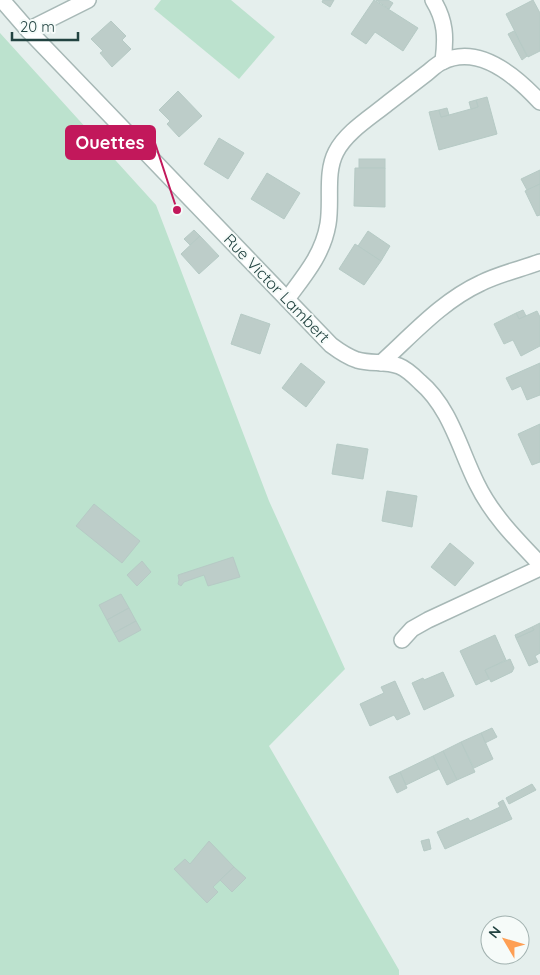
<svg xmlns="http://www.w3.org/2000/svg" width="540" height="975" viewBox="0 0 540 975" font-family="Quicksand,sans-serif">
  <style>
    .green { fill: #bce2ce }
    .building { fill: #bdcdc9; stroke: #b6cac5 }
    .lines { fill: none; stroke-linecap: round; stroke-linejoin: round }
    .minor-casing { stroke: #a7b8b6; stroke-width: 18 }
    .tertiary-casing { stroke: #a7b8b6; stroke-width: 18 }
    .minor { stroke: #fff; stroke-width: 15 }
    .tertiary { stroke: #fff; stroke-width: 15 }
    .labels { text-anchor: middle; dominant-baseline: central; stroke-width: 4; stroke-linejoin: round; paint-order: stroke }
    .street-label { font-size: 16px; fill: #224341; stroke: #f6fbf9 }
    .leader { fill: none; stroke: #c2185b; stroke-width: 2 }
    .callout-dot { fill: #c2185b; stroke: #f6fbf9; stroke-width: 2 }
    .callout { fill: #c2185b; stroke: #c2185b; stroke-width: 2 }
    .callout-label { font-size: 18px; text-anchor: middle; font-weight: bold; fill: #fff }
  </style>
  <rect width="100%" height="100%" fill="#e5efed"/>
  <!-- green -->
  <g class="green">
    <polygon points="161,0 231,0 275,37 239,79 154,9"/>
    <polygon points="0,33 156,205 269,501 345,669 269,746 399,970 399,975 0,975"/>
  </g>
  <!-- building -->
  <g class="building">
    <polygon points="323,0 334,0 330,7 322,2"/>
    <polygon points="374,0 418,28 403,51 375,32 366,44 351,34"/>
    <polygon points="376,0 388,0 393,3 389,9"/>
    <polygon points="533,0 540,13 540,51 528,57 506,14"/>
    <polygon points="111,21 126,36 122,40 131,49 112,67 100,53 103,51 91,39"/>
    <polygon points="514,31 527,56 522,60 508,34"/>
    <polygon points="178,91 202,116 179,137 167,124 170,121 159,110"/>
    <polygon points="487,97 497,134 439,150 429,112 439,110 441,117 449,115 478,107 476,100"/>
    <polygon points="476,100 478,107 471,109 469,102"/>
    <polygon points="447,108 449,115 441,117 439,110"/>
    <polygon points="219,138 244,153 228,179 204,164"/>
    <rect x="359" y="159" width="26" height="9"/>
    <polygon points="355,168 385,168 385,207 354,206"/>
    <polygon points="540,170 540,184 527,190 521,179"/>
    <polygon points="267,173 300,193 284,219 251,199"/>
    <polygon points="540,184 540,215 537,216 525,191"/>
    <polygon points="194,230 200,236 190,245 184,239"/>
    <polygon points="368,231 390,246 381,261 358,246"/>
    <polygon points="200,236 219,256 199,274 181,254"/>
    <polygon points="355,244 381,261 364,285 339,269"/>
    <polygon points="523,310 526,316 519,319 516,313"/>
    <polygon points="537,311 540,317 540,346 521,356 513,340 504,344 494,324 516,313 519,319"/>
    <polygon points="241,314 270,324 260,354 231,344"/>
    <polygon points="301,363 325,382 306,407 282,388"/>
    <polygon points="540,363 540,395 527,400 521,386 512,390 506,378"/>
    <polygon points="540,424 540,462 532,465 518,434"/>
    <polygon points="337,444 368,449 363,479 332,474"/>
    <polygon points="387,491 417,496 412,527 382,521"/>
    <polygon points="94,504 140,541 122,563 76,526"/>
    <polygon points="450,543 474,563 455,586 431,567"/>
    <polygon points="233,557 240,577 208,586 204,575 184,582 181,586 178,584 179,580 178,575"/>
    <polygon points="142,561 151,572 137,586 127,575"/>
    <polygon points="121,594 129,608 107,620 99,605"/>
    <polygon points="129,608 136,621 114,633 107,620"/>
    <polygon points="136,621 141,630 119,642 114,633"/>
    <polygon points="540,623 540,653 535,656 538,662 529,666 516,638 534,630 532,627"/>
    <polygon points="532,627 534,630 516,638 515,635"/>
    <polygon points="495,635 506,660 485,670 489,679 476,685 460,651"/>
    <polygon points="510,659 514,668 512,672 491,682 485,670"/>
    <polygon points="443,672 454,696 424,710 412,683 423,678 424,680"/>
    <polygon points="395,681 410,714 397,720 394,715 370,726 360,704 384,693 381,687"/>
    <polygon points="492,728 497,737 485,743 481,733"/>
    <polygon points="481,733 493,759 474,768 461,742"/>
    <polygon points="461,742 475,772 457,780 443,751"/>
    <polygon points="443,751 457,780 447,785 433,756"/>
    <polygon points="433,756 439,769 406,785 400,772"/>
    <polygon points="400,772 407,788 397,793 389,777"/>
    <polygon points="532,784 536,790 509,804 506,798"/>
    <polygon points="503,800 512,819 445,849 437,832 468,818 470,821 500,807 498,803"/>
    <polygon points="429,839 431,849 424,851 421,841"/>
    <polygon points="209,841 234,867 213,887 218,892 207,903 174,869 185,859 190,864"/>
    <polygon points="234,867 246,878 232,892 220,880"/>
  </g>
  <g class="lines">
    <defs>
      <g id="minor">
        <path d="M433 0C446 21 446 38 443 61"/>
        <polyline points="28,30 88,0"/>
        <path d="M287 299C305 275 323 254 328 224 332 201 325 173 336 152 346 132 371 117 388 103 401 93 414 83 427 73 432 69 437 64 442 62 479 43 517 77 540 102"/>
        <path d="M381 363C413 334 442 301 481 283 499 274 521 269 540 262"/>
        <polyline points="402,640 412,629 428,620 540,568"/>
      </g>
      <path id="tertiary" d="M2 0 28 30 331 345C339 351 348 357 357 360 371 364 385 361 399 366 407 369 414 376 420 382 450 407 460 450 477 484 492 515 517 540 540 564"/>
    </defs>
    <!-- minor casing -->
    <use href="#minor" class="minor-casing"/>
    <!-- tertiary casing -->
    <use href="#tertiary" class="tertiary-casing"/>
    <!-- minor -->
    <use href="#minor" class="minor"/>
    <!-- tertiary -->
    <use href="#tertiary" class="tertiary"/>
  </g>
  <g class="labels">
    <!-- street labels -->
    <g class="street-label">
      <text transform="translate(277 288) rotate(46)">Rue Victor Lambert</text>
    </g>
  </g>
  <!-- callouts -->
  <path class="leader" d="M177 210L155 143"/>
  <circle class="callout-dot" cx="177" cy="210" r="5"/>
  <rect class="callout" x="66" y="126" width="89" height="33" rx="5"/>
  <g class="callout-label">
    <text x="110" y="149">Ouettes</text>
  </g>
  <!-- north arrow -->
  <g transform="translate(505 940) rotate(308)"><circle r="24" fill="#f6fbf9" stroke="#a1b1af"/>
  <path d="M0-4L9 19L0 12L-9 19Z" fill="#fe9f54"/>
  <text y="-8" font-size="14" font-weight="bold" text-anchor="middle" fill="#224341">N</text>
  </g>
  <!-- scale -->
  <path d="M12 32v8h66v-8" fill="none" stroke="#224341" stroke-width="2.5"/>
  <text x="20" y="32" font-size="15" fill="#224341" stroke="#f6fbf9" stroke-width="4" paint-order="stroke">20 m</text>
</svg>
